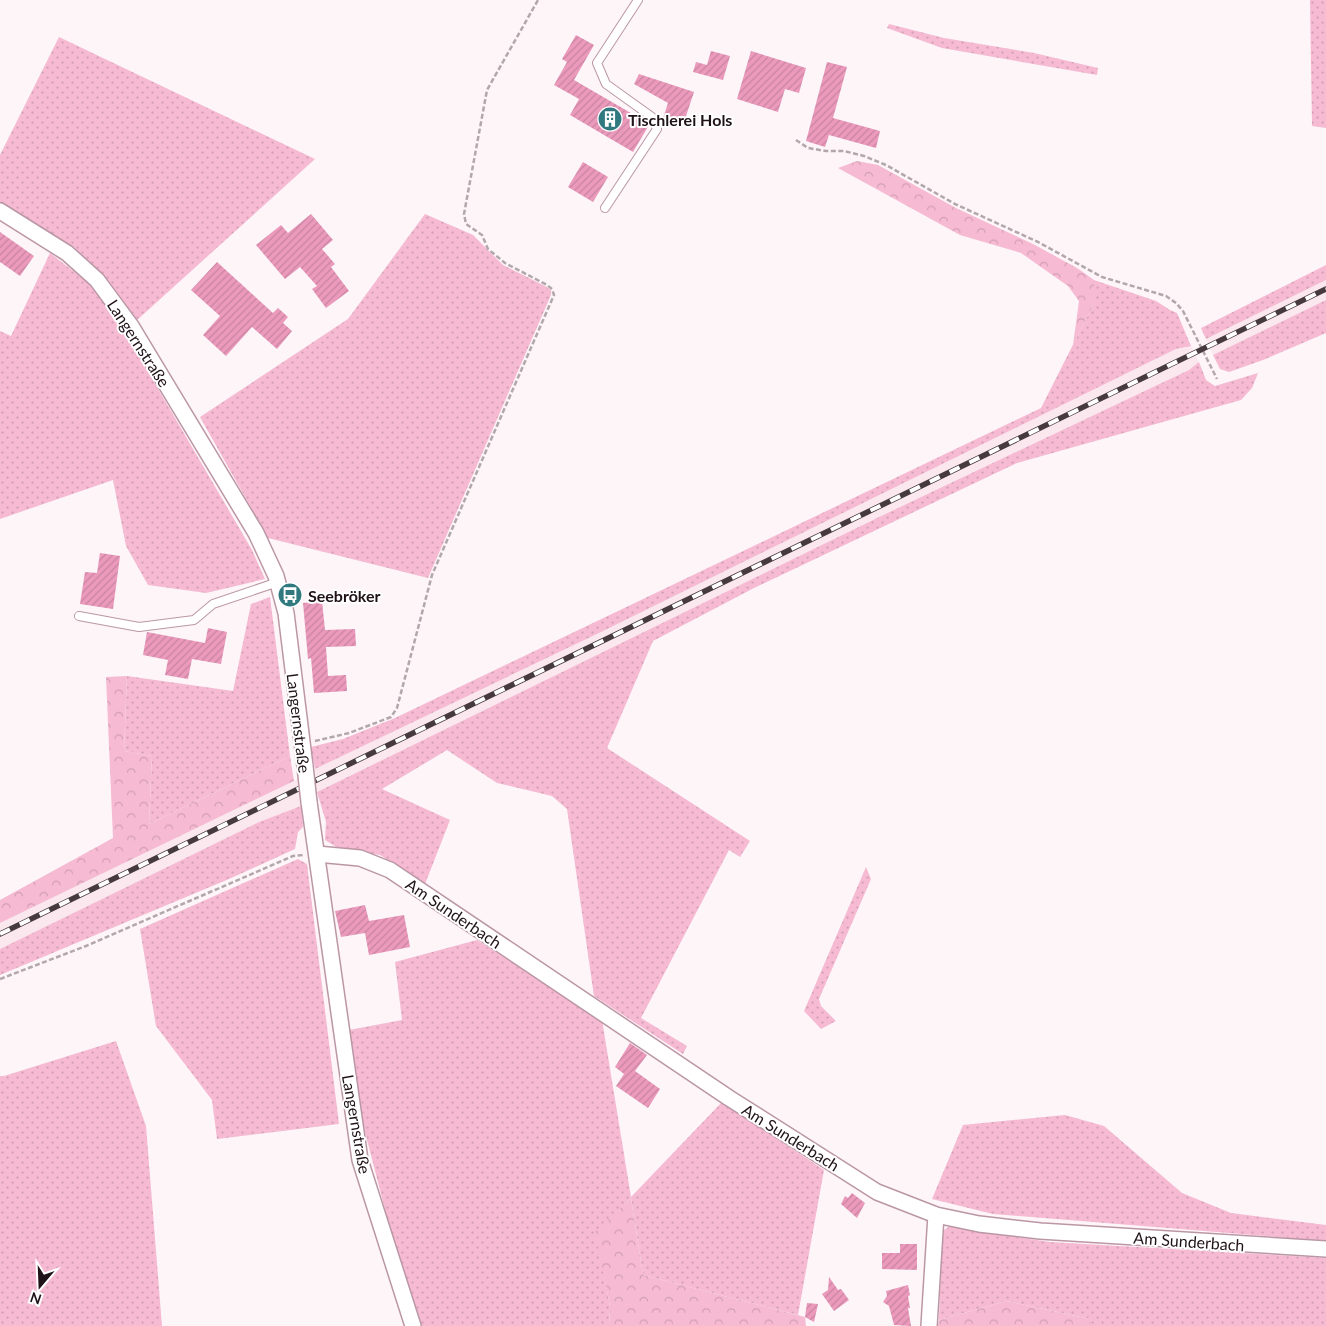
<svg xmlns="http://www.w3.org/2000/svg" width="1326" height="1326" viewBox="0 0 1326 1326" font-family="Lato,sans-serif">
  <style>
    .built { fill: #fbe8ef }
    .grass { fill: url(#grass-dots) }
    .forest { fill: url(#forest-crowns) }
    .building { fill: url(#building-hatch) }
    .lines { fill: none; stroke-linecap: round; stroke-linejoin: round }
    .lane-casing { stroke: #bb97a5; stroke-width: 10 }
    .street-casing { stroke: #bb97a5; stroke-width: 18 }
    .path { stroke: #b2a8ac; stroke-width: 2.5; stroke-dasharray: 5 2.5; stroke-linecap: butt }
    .lane { stroke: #fff; stroke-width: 8 }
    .street { stroke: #fff; stroke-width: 15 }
    .rail-casing { stroke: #463a3f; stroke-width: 5.5 }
    .rail { stroke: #fff; stroke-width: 4; stroke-dasharray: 11; stroke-linecap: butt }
    .street-bridge-casing { stroke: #bb97a5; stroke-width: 18; stroke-linecap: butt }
    .street-bridge { stroke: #fff; stroke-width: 15 }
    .labels { text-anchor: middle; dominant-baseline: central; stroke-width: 4; stroke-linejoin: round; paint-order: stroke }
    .poi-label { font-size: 16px; font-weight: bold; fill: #1f1218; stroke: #fff; text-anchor: start }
    .street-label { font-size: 16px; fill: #1f1218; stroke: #fff }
  </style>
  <defs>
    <pattern id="grass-dots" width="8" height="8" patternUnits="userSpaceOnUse" patternTransform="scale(1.25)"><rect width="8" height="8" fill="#f6bad2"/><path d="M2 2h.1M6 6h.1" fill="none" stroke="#d29fb4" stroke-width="1.8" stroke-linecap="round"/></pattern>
    <pattern id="forest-crowns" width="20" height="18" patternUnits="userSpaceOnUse" patternTransform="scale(1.25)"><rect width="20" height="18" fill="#f6bad2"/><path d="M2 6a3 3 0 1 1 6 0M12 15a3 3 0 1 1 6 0" fill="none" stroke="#d29fb4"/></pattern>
    <pattern id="building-hatch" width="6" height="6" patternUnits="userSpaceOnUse" patternTransform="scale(1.25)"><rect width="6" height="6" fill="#eb9abc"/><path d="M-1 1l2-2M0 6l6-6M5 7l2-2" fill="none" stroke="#c984a1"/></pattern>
  </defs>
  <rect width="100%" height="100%" fill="#fdf5f8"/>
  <!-- built -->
  <g class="built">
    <polygon points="1326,280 1326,300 1213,355 1206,339"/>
    <polygon points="1191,346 1199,362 1189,370 877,518 317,792 315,769 597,634 1176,349"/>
    <polygon points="298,779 301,806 259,822 0,949 0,923"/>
  </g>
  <!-- grass -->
  <g class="grass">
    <polygon points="1310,0 1326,0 1326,128 1312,126"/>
    <polygon points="889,24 944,38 1034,53 1098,68 1097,75 942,48 887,28"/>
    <polygon points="59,37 315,159 136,321 108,280 74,247 0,202 0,155"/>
    <polygon points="425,214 473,235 503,265 545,286 551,290 551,295 428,578 268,538 200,417 348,319"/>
    <polygon points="50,253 90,284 122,327 252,550 265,579 206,593 148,585 126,546 113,480 0,519 0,331 11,336"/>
    <polygon points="1326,265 1326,280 1206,339 1201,328"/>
    <polygon points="1094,280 1156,301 1170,310 1177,313 1191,346 1176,349 597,634 315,769 311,747 343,739 395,718 1041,408 1094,303"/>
    <polygon points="1326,300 1326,333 1263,360 1229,372 1220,369 1213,355"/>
    <polygon points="1199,362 1206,380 1215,386 1258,373 1252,388 1241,400 1017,463 754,588 653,641 607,748 750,841 740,857 729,850 641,1018 687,1046 683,1054 594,996 567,809 552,796 497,783 447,750 382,789 450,820 425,884 380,855 338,848 325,840 326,822 317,792 877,518 1189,370"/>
    <polygon points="270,597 290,756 149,824 152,756 124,751 127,676 233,691 251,604"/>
    <polygon points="301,806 303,827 298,832 295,849 229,879 0,975 0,949 259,822"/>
    <polygon points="298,859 307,864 339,1124 217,1139 212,1100 156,1026 140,929"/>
    <polygon points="866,867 871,879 819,999 821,1006 836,1021 821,1029 804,1011"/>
    <polygon points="477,940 602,1020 631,1197 722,1102 824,1170 798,1315 643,1275 631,1198 596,1232 610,1306 609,1326 422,1326 389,1225 357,1101 344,1031 402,1020 395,962"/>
    <polygon points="116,1041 146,1126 162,1326 0,1326 0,1076 4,1076"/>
    <polygon points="1065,1115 1104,1126 1182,1193 1231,1213 1326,1225 1326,1241 993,1214 932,1199 963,1125"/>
    <polygon points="950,1226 969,1230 1050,1242 1326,1258 1326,1326 1090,1326 1090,1319 1007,1301 939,1320 942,1237 944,1230"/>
  </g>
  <!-- forest -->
  <g class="forest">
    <polygon points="857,161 878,165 956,208 1035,245 1077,268 1094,280 1094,303 1073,345 1079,301 1068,286 1021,253 960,235 838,168"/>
    <polygon points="127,676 124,751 152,756 149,824 290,756 294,781 0,923 0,900 113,838 106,677"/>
    <polygon points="631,1198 643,1275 805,1317 806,1326 609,1326 610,1306 595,1232"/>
    <polygon points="1007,1301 1090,1319 1090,1326 938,1326 939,1320"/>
  </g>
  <!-- building -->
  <g class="building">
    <polygon points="576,35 594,45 574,80 648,123 649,125 633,152 570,115 579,99 554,85 567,62 562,59"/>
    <polygon points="711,51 730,56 723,80 693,72 696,62 707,65"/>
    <polygon points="751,51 806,68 799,93 785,89 778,112 737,99"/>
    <polygon points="827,62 847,67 833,118 880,131 876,148 829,135 825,147 806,141"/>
    <polygon points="639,74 694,92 682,128 662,121 668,103 634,84"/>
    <polygon points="583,162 608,177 593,202 568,187"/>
    <polygon points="311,214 333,240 322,249 335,264 331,267 349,291 326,308 312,289 317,286 300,267 285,279 256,245 281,225 288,233"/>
    <polygon points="0,232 34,256 20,276 0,262"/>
    <polygon points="217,262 273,313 278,308 288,317 283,323 292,331 277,349 252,327 226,356 203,335 220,316 191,290"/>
    <polygon points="100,553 120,556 113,609 80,604 85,572 97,573"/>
    <polygon points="322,601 325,630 355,629 356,646 326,647 328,676 346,675 347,691 314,693 311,658 308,659 303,603"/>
    <polygon points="208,628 227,632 221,664 192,659 188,679 165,675 168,660 143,655 147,632 205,643"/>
    <polygon points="365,905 369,921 404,915 410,947 369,955 365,933 341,937 335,911"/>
    <polygon points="630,1043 647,1055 635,1071 660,1089 648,1108 616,1086 624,1074 615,1067"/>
    <polygon points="852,1193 865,1203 857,1218 841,1204 845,1196 848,1198"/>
    <polygon points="900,1244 917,1244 917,1270 882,1269 882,1253 900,1253"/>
    <polygon points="829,1277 838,1290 841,1289 849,1300 834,1311 822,1294 828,1290"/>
    <polygon points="908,1285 910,1295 908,1296 910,1308 908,1308 911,1326 894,1325 889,1306 883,1302 887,1296 886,1291"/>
    <polygon points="807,1303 818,1304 814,1322 805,1317"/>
  </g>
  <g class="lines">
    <defs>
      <g id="lane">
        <polyline points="605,208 657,129 652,117 606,84 597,63 638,0"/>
        <polyline points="79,616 139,627 194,620 213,604 278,582"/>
      </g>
      <g id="street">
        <polyline points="0,211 67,253 97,280 131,326 256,533 276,576 286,613 305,766"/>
        <polyline points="309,802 360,1160 413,1326"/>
        <polyline points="317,854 360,858 390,870 729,1098 877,1192 936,1215 979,1224 1040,1231 1326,1249"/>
        <polyline points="929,1326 936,1215"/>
      </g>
    </defs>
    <!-- lane casing -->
    <use href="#lane" class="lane-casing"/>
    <!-- street casing -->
    <use href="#street" class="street-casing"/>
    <!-- path -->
    <g class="path">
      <polyline points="796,140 808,148 826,151 844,151 864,156 886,165 955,204 1038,242 1102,277 1166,296 1176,303 1183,311 1217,379"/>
      <polyline points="315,741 349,733 391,717 397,708 432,575 554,295 552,289 547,285 505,263 488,249 482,235 466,224 464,214 487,90 538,0"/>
      <polyline points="0,979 86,946 293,856 304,855"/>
    </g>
    <!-- lane -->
    <use href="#lane" class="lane"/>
    <!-- street -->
    <use href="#street" class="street"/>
    <defs>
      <polyline id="rail" points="0,934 1326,289"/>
    </defs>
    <!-- rail casing -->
    <use href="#rail" class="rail-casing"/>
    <!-- rail -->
    <use href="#rail" class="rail"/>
    <defs>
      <polyline id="street-bridge" points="305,766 309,802"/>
    </defs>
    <!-- street-bridge casing -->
    <use href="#street-bridge" class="street-bridge-casing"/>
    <!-- street-bridge -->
    <use href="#street-bridge" class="street-bridge"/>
  </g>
  <!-- icons -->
  <defs>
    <symbol id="building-disc" viewBox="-11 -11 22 22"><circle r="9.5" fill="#30797f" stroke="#fff"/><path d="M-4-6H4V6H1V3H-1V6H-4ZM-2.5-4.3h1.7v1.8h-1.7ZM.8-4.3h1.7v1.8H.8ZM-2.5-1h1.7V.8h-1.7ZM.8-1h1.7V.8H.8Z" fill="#fff"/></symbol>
    <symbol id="bus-disc" viewBox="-11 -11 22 22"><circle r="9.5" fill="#30797f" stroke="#fff"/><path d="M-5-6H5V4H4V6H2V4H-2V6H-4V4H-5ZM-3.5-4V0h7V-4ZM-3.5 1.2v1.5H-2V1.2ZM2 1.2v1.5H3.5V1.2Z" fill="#fff"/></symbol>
  </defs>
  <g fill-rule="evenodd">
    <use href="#building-disc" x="596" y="105" width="28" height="28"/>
    <use href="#bus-disc" x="276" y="581" width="28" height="28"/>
  </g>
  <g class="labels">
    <!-- poi labels -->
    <g class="poi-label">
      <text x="628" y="119">Tischlerei Hols</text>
      <text x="308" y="595">Seebröker</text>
    </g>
    <!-- street labels -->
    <g class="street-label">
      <text transform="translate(139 343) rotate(57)">Langernstraße</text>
      <text transform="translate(299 723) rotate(83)">Langernstraße</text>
      <text transform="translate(454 913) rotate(34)">Am Sunderbach</text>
      <text transform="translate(357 1124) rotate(80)">Langernstraße</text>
      <text transform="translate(791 1137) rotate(32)">Am Sunderbach</text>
      <text transform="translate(1189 1241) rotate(4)">Am Sunderbach</text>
    </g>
  </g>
  <!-- north arrow -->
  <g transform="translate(40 1286) rotate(199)" stroke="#ffffff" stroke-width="4" paint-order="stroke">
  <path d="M0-4L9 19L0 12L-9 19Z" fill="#1f1218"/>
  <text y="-8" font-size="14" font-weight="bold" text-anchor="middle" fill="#1f1218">N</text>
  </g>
</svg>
